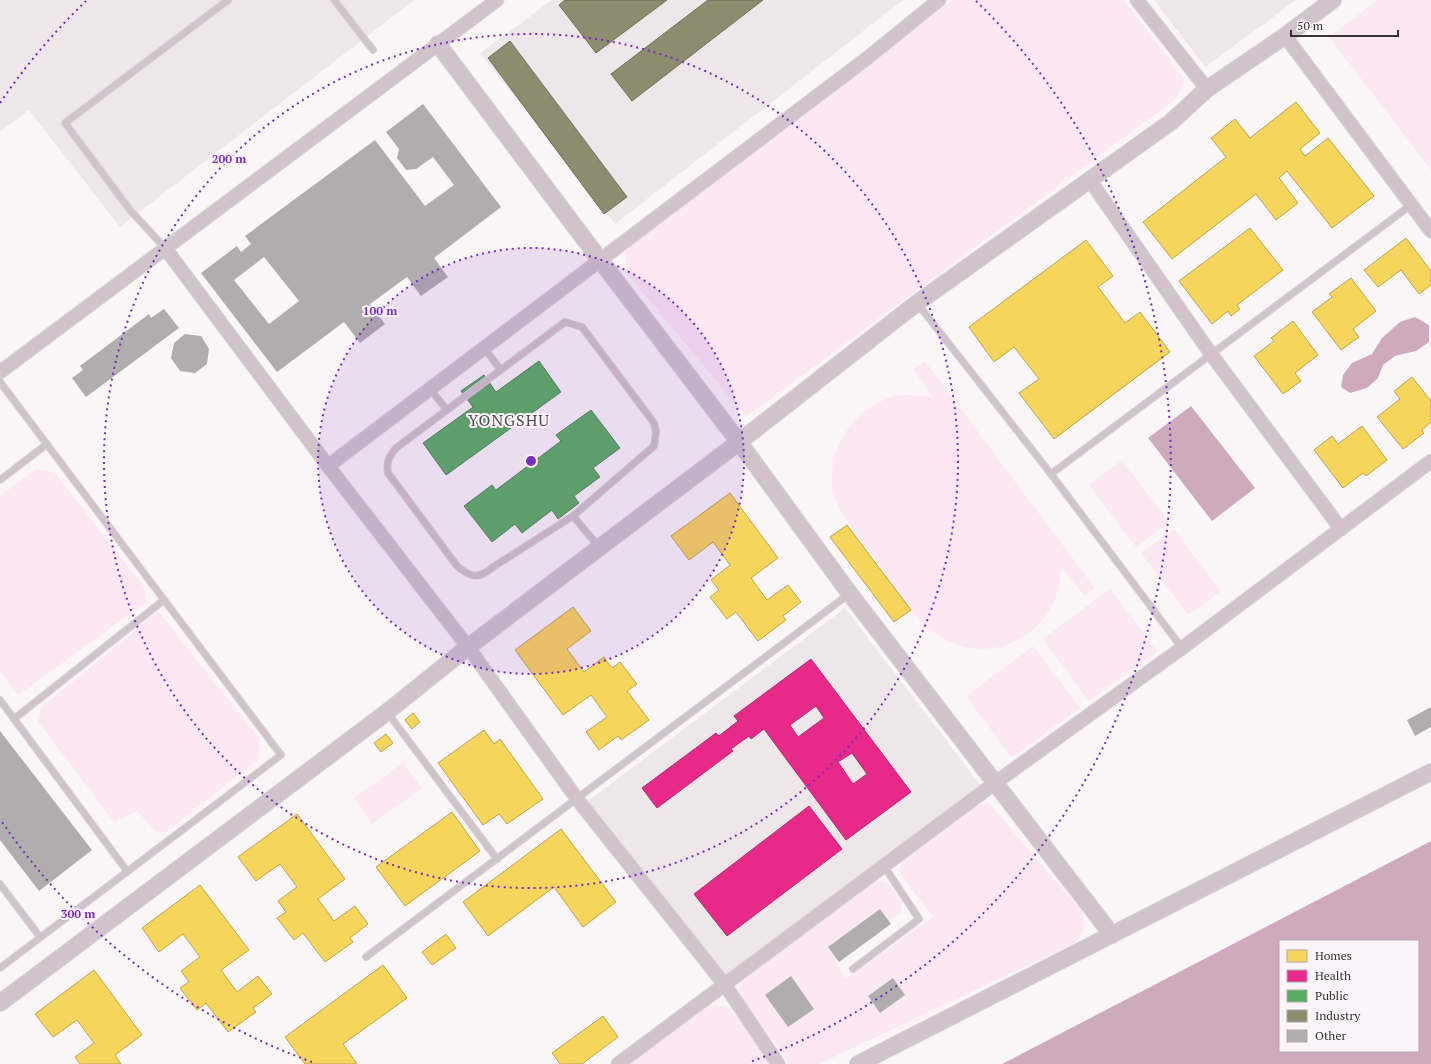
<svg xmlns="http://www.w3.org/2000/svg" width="1431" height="1064" viewBox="0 0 1431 1064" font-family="'PT Serif',serif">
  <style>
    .built { fill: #efe6ea }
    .green { fill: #fce8f3 }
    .water { fill: #cfaabf; fill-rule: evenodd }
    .homes { fill: #f6d55c; stroke: #bda450 }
    .health { fill: #e7298a; stroke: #b22c70; fill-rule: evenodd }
    .public { fill: #5aae61; stroke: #508954 }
    .industry { fill: #8c8c6e; stroke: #72715d }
    .building { fill: #b0adaf; fill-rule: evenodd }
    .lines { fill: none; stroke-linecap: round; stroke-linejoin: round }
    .service-casing { stroke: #d6d4d5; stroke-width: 8 }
    .minor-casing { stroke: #d6d4d5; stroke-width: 15 }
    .tertiary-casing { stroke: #d6d4d5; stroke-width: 18 }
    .service { stroke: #d0c3cb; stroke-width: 6 }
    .minor { stroke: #d0c3cb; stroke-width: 13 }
    .tertiary { stroke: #d0c3cb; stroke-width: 16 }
    .ring { fill: none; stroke: #7b2cbf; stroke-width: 2; stroke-dasharray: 2 4 }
    .labels { text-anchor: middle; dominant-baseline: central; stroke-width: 4; stroke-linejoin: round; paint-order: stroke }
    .quarter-label { font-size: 16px; letter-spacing: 1px; fill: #534d50; stroke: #fcf4f8 }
    .centre { fill: #7b2cbf; stroke: #fcf4f8; stroke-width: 2 }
    .ring-label { font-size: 12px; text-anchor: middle; font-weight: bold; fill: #7b2cbf; stroke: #fcf4f8; stroke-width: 4; stroke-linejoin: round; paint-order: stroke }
  </style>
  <rect width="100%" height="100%" fill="#faf6f8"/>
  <!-- built -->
  <g class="built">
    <polygon points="0,0 414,0 120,227 29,110 0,132"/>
    <polygon points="552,0 903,0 615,224 480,53"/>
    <polygon points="1154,0 1296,0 1205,67"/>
    <polygon points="845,608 981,786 724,979 588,801"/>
  </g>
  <!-- green -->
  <g class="green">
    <polygon points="952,0 1124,0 1184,79 1177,98 746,417 627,273 625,248"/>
    <polygon points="1378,0 1431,0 1431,170 1329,37"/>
    <path d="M925 361 1095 588 1084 596 1062 568C1060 581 1058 595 1052 606 1029 648 978 662 938 635 912 618 891 581 873 556 862 541 850 527 841 511 837 505 834 496 832 489 831 484 832 478 832 474 834 439 858 408 891 397 905 393 919 396 933 397L913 370Z"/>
    <polygon points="1122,460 1169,522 1136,547 1089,485"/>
    <polygon points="36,469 54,472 144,587 146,602 18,695 0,671 0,496"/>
    <polygon points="1174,529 1221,591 1188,615 1141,553"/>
    <polygon points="1110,589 1157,651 1089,701 1043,639"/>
    <polygon points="158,611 260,739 259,759 166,832 155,831 137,811 114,822 38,722 42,707"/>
    <polygon points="1033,646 1080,708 1012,758 966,696"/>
    <polygon points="403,763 422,788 372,824 354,798"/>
    <path d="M989 803 1083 913C1086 930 1085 929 1075 943L819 1064H790L741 998 739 988 745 979 874 881 886 882 902 902 901 912 834 962 846 979 933 917 900 874 901 862 978 804Z"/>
    <polygon points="709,1006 728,1006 771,1064 631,1064"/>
  </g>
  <!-- water -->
  <g class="water">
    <polygon points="1415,317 1429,325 1429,342 1416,351 1395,356 1383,365 1378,378 1367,388 1350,393 1341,387 1343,375 1352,363 1372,354 1382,338 1400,322"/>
    <polygon points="1191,406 1255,488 1212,521 1148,438"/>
    <path d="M1431 841V1064H1002ZM1280 941H1418V1051H1280Z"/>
  </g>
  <!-- homes -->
  <g class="homes">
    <polygon points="1296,102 1320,133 1300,149 1305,156 1328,138 1374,196 1332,228 1287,171 1279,178 1298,203 1276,220 1256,194 1172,259 1143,222 1226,157 1211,138 1235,119 1250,138"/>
    <polygon points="1250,228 1283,270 1237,305 1240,309 1231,316 1228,311 1212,324 1179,281"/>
    <polygon points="1406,238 1431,271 1431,285 1419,294 1401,270 1378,287 1364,270"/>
    <polygon points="1086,240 1113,276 1098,287 1125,323 1140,312 1170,352 1054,439 1019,393 1039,379 1014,347 994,362 969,327"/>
    <polygon points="1351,278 1376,311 1353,329 1359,337 1341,350 1312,312 1332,297 1329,294"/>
    <polygon points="1293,321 1318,355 1295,373 1301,381 1283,394 1254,356 1274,341 1271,338"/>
    <polygon points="1412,377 1431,401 1431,422 1422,430 1424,433 1403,449 1377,417 1400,399 1394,391"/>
    <polygon points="1362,426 1387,460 1366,476 1363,473 1343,488 1314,450 1332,436 1338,444"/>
    <polygon points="730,493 778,558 751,578 767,600 788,585 801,602 783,616 786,620 758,641 736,612 727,619 710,597 719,590 711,580 730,565 713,542 689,560 671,536"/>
    <polygon points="847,525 911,610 894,622 830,537"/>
    <polygon points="573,607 591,631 567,649 584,672 604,657 612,668 620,662 637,684 627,691 649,720 621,740 618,736 599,750 586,732 607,717 591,695 563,715 515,650"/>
    <polygon points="413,713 420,722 412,729 405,720"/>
    <polygon points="484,730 494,744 500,739 543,799 507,824 499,814 483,825 438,763"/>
    <polygon points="386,734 393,743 381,752 374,743"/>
    <polygon points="452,812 480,851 405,906 376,867"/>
    <polygon points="297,814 345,879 318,899 334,921 355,906 368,924 350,938 353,942 325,962 303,933 294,940 277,918 286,912 278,901 297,887 280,864 256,881 238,857"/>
    <polygon points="561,829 616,902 583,927 554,887 488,936 463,902"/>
    <polygon points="200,885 249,950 221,970 237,992 258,976 272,994 253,1008 256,1012 228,1032 206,1003 197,1010 180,988 189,982 181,971 200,957 183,934 159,952 142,928"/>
    <polygon points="446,934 456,948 432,965 422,952"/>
    <polygon points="383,965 407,998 343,1044 357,1064 305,1064 285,1037"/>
    <polygon points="94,970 142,1035 115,1055 121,1064 80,1064 75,1057 94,1043 77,1020 53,1037 35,1014"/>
    <polygon points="603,1016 618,1037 582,1064 560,1064 552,1053"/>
  </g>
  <!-- health -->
  <g class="health">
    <path d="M811 659 911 792 846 840 764 729 751 739 749 736 731 749 733 751 657 808 642 788 716 733 719 736 738 721 734 716ZM816 706 824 718 798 737 790 725ZM852 753 867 774 853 784 838 762Z"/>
    <polygon points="809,806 842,849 727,936 694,894"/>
  </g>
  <!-- public -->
  <g class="public">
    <polygon points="539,361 561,392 446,475 423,443 473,407 461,391 484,375 496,392"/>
    <polygon points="591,410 620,448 593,468 600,477 574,496 579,503 558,519 552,510 522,533 515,524 492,542 464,506 492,485 496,490 561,441 556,435"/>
  </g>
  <!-- industry -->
  <g class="industry">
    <polygon points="565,0 667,0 596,53 559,5"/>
    <polygon points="708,0 763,0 632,101 611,74"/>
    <polygon points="510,41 627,197 604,214 488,58"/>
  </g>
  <!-- building -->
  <g class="building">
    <path d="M423 104 501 207 434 258 448 277 421 296 407 277 370 304 385 324 360 343 344 322 277 372 201 273 237 246 241 252 251 244 245 236 375 140 425 206 454 185 433 157 416 169 406 170 397 158 399 149 386 132ZM264 257 299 301 269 324 234 280Z"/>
    <polygon points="164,309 179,328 86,397 72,378 83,370 80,366 149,314 151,318"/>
    <polygon points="185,334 201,336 209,349 207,364 195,373 180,371 171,358 174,343"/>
    <polygon points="1431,707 1431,727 1415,736 1407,720"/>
    <polygon points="0,731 92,850 39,891 0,840"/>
    <polygon points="880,909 891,924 839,962 828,947"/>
    <polygon points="791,976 814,1009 788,1027 765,995"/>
    <polygon points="893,978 905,995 880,1013 868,996"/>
  </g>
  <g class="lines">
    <defs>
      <g id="service">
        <polyline points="334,0 373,50"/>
        <polyline points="165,248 130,210 65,123 228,0"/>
        <polyline points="917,303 1051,474 1182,648"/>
        <path d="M565 322 582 327 654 423 656 432 654 446 573 516 493 567C479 579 471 578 457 566L388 473C386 462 389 457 396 448Z"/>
        <polyline points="484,348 501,370"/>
        <polyline points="0,382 281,755 0,968"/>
        <polyline points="430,389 447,410"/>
        <polyline points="1051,474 1411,205"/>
        <polyline points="0,480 47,444"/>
        <polyline points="573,516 599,547"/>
        <polyline points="0,700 127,871"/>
        <polyline points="387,712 497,859"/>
        <polyline points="14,719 164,600"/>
        <polyline points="0,884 40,937"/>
        <polyline points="366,957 849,594"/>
        <polyline points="853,969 919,919 884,866"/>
      </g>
      <g id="minor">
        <polyline points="1137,0 1207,89"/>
        <polyline points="1285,36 1431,231"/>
        <polyline points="1089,179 1211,354 1341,529"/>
        <polyline points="165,248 328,466 468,647 577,799 725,985 778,1064"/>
        <polyline points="0,372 497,0"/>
        <polyline points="328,466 866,59 939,0"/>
        <polyline points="618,1064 995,783 1182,648 1431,461"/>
      </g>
      <g id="tertiary">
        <polyline points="438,44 600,260 739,442 850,594 1112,935"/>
        <polyline points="0,1003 387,712 468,647 739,442 917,303 1171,122 1207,89 1285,36 1333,0"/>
        <polyline points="858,1064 1431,772"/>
      </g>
    </defs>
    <!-- service casing -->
    <use href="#service" class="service-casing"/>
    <!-- minor casing -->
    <use href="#minor" class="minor-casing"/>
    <!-- tertiary casing -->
    <use href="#tertiary" class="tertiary-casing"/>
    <!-- service -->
    <use href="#service" class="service"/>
    <!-- minor -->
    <use href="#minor" class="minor"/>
    <!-- tertiary -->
    <use href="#tertiary" class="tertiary"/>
  </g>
  <!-- distance rings -->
  <circle cx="531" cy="461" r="213" fill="#7b2cbf" fill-opacity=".12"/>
  <g class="ring">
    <circle cx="531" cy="461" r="213"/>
    <circle cx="531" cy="461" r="427"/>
    <path d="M312 1062A640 640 0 0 1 0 819M0 103A640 640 0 0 1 86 1M976 1A640 640 0 0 1 750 1062"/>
  </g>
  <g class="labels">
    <!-- quarter labels -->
    <g class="quarter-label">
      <text x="509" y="420">YONGSHU</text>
    </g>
  </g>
  <circle cx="531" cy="461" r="6" class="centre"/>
  <g class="ring-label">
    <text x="229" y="163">200 m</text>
    <text x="380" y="315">100 m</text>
    <text x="78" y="918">300 m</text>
  </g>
  <!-- legend -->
  <rect x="1279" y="940" width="140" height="112" fill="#fcf4f8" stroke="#ada7aa"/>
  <rect x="1287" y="950" width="20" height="12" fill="#f6d55c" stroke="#ada7aa"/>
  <text x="1315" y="960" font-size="12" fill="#373335">Homes</text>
  <rect x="1287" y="970" width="20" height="12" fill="#e7298a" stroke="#ada7aa"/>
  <text x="1315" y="980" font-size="12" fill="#373335">Health</text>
  <rect x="1287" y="990" width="20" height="12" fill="#5aae61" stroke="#ada7aa"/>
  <text x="1315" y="1000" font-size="12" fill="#373335">Public</text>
  <rect x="1287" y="1010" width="20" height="12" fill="#8c8c6e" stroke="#ada7aa"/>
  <text x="1315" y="1020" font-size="12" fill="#373335">Industry</text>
  <rect x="1287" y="1030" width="20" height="12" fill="#b0adaf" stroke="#ada7aa"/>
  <text x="1315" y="1040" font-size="12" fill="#373335">Other</text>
  <!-- scale -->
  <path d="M1291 30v6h107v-6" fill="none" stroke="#373335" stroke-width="2"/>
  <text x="1297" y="30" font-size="12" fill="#373335" stroke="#fcf4f8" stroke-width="3" paint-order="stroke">50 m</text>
</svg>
